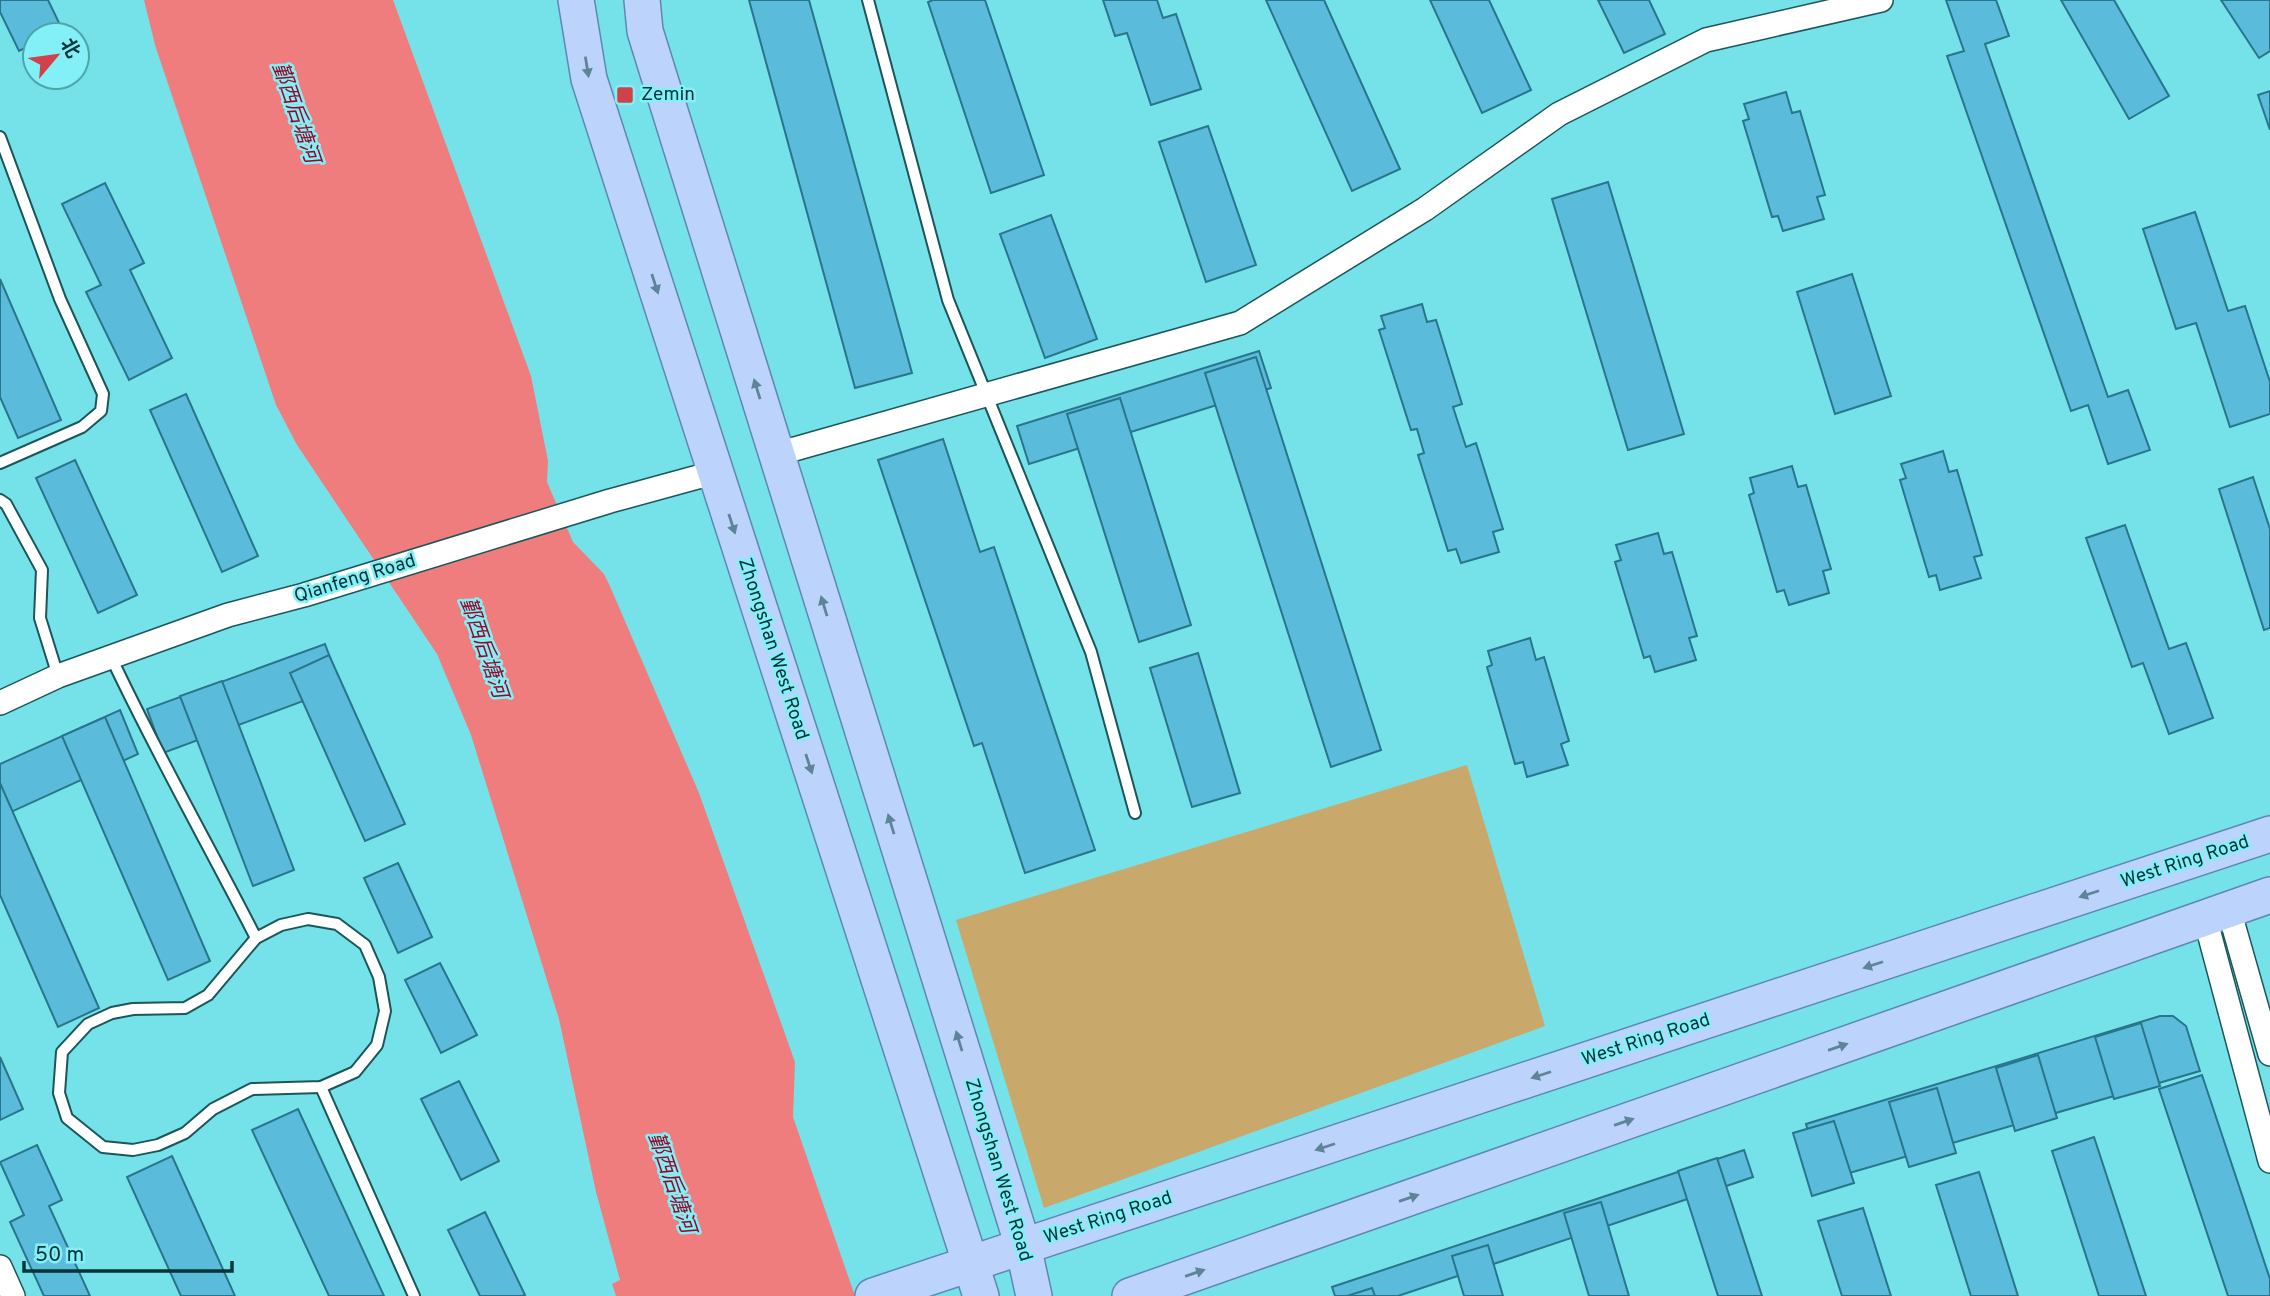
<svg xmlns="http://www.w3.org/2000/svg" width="2270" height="1296" viewBox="0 0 2270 1296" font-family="Overpass,'Noto Sans SC',sans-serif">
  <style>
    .green { fill: #c9a86b }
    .water { fill: #f07d7d }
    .building { fill: #5abbda; stroke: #29758b; stroke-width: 2 }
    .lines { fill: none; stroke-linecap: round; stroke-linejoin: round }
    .service-casing { stroke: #1a565a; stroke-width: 14 }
    .minor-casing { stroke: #1a565a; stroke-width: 26 }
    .primary-casing { stroke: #5d88b4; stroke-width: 38 }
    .service { stroke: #fff; stroke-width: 10 }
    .minor { stroke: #fff; stroke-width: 23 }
    .primary { stroke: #bcd3fb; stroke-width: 35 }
    .oneway { fill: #5e8499 }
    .poi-dot { fill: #d1414a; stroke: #83eff7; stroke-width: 2.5 }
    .labels { text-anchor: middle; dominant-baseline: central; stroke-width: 5; stroke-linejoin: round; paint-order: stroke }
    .poi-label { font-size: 19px; fill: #003437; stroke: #83eff7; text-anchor: start }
    .street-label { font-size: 19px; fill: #003437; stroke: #83eff7 }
    .water-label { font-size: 21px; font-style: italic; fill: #990523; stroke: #83eff7 }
  </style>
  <rect width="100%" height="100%" fill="#75e2e9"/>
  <!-- green -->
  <polygon class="green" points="1467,765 1545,1026 1044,1208 956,920"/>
  <!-- water -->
  <polygon class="water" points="144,0 393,0 531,376 548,461 547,482 573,542 604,574 609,584 699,793 795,1062 793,1117 855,1296 616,1296 612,1284 620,1280 596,1192 559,1019 471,735 437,654 297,445 276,405 155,45"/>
  <!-- building -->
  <g class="building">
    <polygon points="0,0 48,0 62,29 50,35 35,35 35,43 19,51 0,12"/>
    <polygon points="749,0 809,0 912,373 855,388"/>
    <polygon points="933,0 985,0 1044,175 991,193 928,2"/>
    <polygon points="1103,0 1157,0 1163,18 1176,14 1201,89 1151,105 1127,33 1115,36"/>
    <polygon points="1266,0 1324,0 1400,169 1352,191"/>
    <polygon points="1430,0 1489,0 1531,90 1482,113"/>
    <polygon points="1598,0 1649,0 1665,34 1624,53"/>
    <polygon points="1946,0 1996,0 2009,36 1985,44 2108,397 2128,390 2150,450 2108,464 2088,405 2071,411 1947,56 1964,51"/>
    <polygon points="2061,0 2114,0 2169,96 2129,119"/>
    <polygon points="2221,0 2270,0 2270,51 2259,58"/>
    <polygon points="2270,91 2270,130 2258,95"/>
    <polygon points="1786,92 1792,113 1800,111 1825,195 1817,197 1824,219 1783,231 1778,216 1772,217 1743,121 1749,119 1744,104"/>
    <polygon points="1208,126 1256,265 1206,282 1159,142"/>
    <polygon points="1608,182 1684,434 1628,450 1552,199"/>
    <polygon points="105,183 144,263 130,270 172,358 129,380 86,292 101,285 62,204"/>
    <polygon points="2195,212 2228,311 2245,306 2270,382 2270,414 2230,427 2196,323 2176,329 2143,229"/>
    <polygon points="1051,215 1097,339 1045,358 1000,234"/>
    <polygon points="1852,274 1891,396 1835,414 1797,292"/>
    <polygon points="0,279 61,420 18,438 0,397"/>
    <polygon points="1422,304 1427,322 1436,320 1462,404 1453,407 1466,447 1476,443 1503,529 1493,532 1499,552 1461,563 1456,549 1448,551 1418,455 1424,453 1417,429 1411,430 1379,330 1385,328 1381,316"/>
    <polygon points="1259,351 1271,388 1029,464 1017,426"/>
    <polygon points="1256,357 1381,750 1331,767 1205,373"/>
    <polygon points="186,394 258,556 222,572 150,410"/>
    <polygon points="1120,398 1191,625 1139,642 1067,414"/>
    <polygon points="943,439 980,552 994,547 1095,850 1025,873 982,743 974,746 878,460"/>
    <polygon points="1943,451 1949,472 1957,470 1982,555 1974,557 1981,578 1940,590 1936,575 1929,577 1900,480 1906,478 1901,464"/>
    <polygon points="75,460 137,595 98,613 36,478"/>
    <polygon points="1792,466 1798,487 1806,485 1831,569 1823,571 1829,593 1789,605 1784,590 1777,592 1749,495 1754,493 1750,478"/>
    <polygon points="2253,477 2270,529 2270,628 2264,630 2219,489"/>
    <polygon points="2125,525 2169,649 2186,643 2213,718 2169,734 2143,663 2132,667 2086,538"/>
    <polygon points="1658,533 1664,554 1672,552 1697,636 1689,638 1696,660 1655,672 1650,656 1644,658 1615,562 1621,560 1616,545"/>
    <polygon points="1530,638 1536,660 1544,657 1569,741 1561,744 1568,765 1527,777 1523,762 1515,764 1487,667 1492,665 1488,651"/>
    <polygon points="325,644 341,687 163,753 147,709"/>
    <polygon points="1198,653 1240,793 1192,807 1150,668"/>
    <polygon points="329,655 405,824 365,841 290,673"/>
    <polygon points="222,681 294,870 253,886 180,696"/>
    <polygon points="120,710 138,754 0,817 0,764"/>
    <polygon points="105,717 210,961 168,980 62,736"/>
    <polygon points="0,783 99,1008 58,1027 0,895"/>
    <polygon points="398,863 432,937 398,953 364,878"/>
    <polygon points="440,963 477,1035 441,1053 405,980"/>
    <polygon points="2160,1016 2173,1016 2186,1026 2200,1071 1822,1181 1806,1124"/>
    <polygon points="2141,1023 2160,1086 2114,1099 2095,1037"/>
    <polygon points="2038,1055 2057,1118 2015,1131 1996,1068"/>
    <polygon points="0,1057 23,1109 0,1120"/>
    <polygon points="2202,1075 2270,1279 2270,1296 2228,1296 2159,1089"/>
    <polygon points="459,1081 499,1161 461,1180 421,1099"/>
    <polygon points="1937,1088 1956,1153 1909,1167 1889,1102"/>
    <polygon points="298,1109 384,1296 329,1296 252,1130"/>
    <polygon points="1834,1121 1854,1183 1812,1196 1793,1133"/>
    <polygon points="2094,1137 2146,1296 2099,1296 2052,1151"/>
    <polygon points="37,1145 62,1200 49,1206 90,1296 44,1296 10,1222 24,1215 0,1162"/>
    <polygon points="1744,1150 1753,1177 1398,1296 1335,1296 1332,1287"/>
    <polygon points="172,1156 235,1296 181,1296 127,1177"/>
    <polygon points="1717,1158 1762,1296 1718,1296 1678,1171"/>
    <polygon points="1979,1172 2018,1296 1971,1296 1936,1185"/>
    <polygon points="1601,1202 1629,1296 1589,1296 1564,1213"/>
    <polygon points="1863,1208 1891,1296 1842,1296 1818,1221"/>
    <polygon points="485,1212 525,1295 522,1296 480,1296 448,1230"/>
    <polygon points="1488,1245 1503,1296 1464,1296 1452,1256"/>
    <polygon points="1372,1288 1375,1296 1347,1296"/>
  </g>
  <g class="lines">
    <defs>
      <g id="service">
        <polyline points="868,0 948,300 1091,652 1135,813"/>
        <polyline points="0,137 60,299 103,394 101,411 82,427 0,463"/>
        <polyline points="0,500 6,504 42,570 40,618 58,676"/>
        <path d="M111 657C156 753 208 844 256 938"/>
        <polygon points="308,919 337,924 365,945 379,977 385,1011 377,1045 355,1072 321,1087 252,1089 213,1109 185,1133 158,1145 133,1150 103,1147 67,1118 59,1093 62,1052 88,1024 112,1013 133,1009 185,1008 208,995 256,938 281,925"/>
        <polyline points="321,1087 414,1296"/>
      </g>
      <g id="minor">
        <polyline points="777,454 1240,323 1425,209 1559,114 1706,40 1881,0"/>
        <polyline points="0,703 58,676 228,615 304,595 610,501 716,472"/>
        <polyline points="2229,910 2270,1054"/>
        <polyline points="2205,918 2270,1161"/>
        <polyline points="0,1267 13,1296"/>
      </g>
      <g id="primary">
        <polyline points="576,0 589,79 981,1296"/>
        <polyline points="642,0 645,31 1023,1246 1034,1296"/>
        <polyline points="873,1296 2270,834"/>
        <polyline points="1130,1296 2270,895"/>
      </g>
    </defs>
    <!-- service casing -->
    <use href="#service" class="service-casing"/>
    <!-- minor casing -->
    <use href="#minor" class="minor-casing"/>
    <!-- primary casing -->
    <use href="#primary" class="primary-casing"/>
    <!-- service -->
    <use href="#service" class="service"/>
    <!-- minor -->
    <use href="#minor" class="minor"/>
    <!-- primary -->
    <use href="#primary" class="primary"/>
  </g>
  <!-- one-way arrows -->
  <defs><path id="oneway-solid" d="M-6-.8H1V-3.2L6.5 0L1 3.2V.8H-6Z" transform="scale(1.75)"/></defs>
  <g class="oneway">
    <use href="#oneway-solid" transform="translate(587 67) rotate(81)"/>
    <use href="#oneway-solid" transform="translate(655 284) rotate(72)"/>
    <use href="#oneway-solid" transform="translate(757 389) rotate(-107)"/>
    <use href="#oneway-solid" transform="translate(732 524) rotate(72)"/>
    <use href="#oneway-solid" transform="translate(824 606) rotate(-107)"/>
    <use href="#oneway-solid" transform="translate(809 764) rotate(72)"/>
    <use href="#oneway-solid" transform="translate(891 824) rotate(-107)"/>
    <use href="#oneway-solid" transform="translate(2089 894) rotate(162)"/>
    <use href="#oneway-solid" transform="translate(1873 965) rotate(162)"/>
    <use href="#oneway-solid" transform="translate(959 1041) rotate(-107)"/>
    <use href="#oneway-solid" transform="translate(1838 1047) rotate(-19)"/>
    <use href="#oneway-solid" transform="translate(1541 1075) rotate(162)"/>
    <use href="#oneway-solid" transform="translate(1624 1122) rotate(-19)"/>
    <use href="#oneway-solid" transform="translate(1325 1147) rotate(162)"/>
    <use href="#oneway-solid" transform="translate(1409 1198) rotate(-19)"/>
    <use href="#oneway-solid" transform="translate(1195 1273) rotate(-19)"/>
  </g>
  <!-- markers -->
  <rect class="poi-dot" x="616" y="86" width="18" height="18" rx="3.5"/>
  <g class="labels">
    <!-- poi labels -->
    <g class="poi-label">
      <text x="641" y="95">Zemin</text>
    </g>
    <!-- street labels -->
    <g class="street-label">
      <text transform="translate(355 579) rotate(-17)">Qianfeng Road</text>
      <text transform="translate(773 649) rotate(72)">Zhongshan West Road</text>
      <text transform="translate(2185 862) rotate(-18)">West Ring Road</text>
      <text transform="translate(1646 1040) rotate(-18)">West Ring Road</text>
      <text transform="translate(998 1170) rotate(73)">Zhongshan West Road</text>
      <text transform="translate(1108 1218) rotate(-18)">West Ring Road</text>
    </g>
    <!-- water labels -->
    <g class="water-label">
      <text transform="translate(295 113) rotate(71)">鄞西后塘河</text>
      <text transform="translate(483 648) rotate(71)">鄞西后塘河</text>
      <text transform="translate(671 1183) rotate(71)">鄞西后塘河</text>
    </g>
  </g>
  <!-- north arrow -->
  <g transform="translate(56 56) rotate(61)"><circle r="33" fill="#83eff7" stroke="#4fa4aa" stroke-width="2"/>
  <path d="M0-5L12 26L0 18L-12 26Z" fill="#d1414a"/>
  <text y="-10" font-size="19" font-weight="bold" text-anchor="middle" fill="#003437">北</text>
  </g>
  <!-- scale -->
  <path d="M24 1261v10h208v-10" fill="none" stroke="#003437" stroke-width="3.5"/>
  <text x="35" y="1261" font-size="21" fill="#003437" stroke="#83eff7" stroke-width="5" paint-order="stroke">50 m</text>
</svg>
